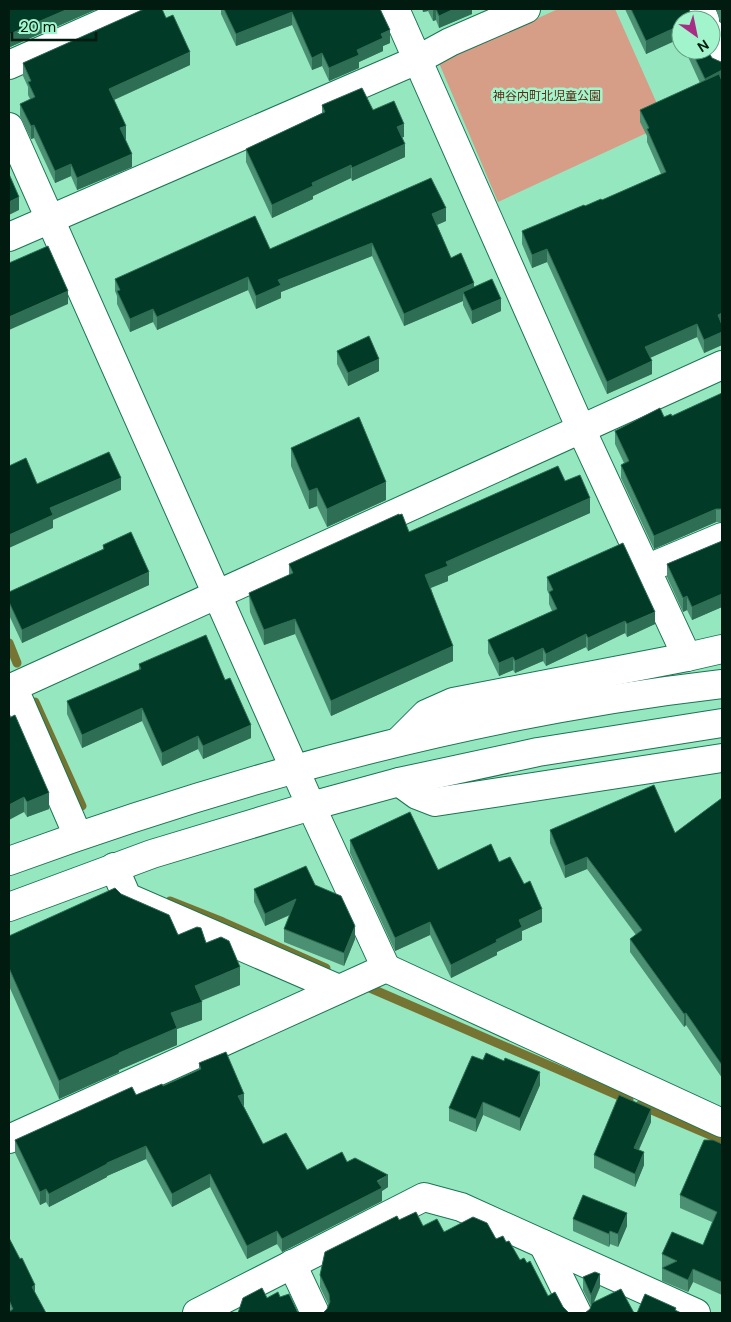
<svg xmlns="http://www.w3.org/2000/svg" width="731" height="1322" viewBox="0 0 731 1322" font-family="'DM Sans','Noto Sans JP',sans-serif">
  <style>
    .green { fill: #d69d87 }
    .lines { fill: none; stroke-linecap: round; stroke-linejoin: round }
    .stream { stroke: #757432; stroke-width: 9 }
    .minor-casing { stroke: #1c7452; stroke-width: 30 }
    .minor { stroke: #fff; stroke-width: 28 }
    .wall { fill: #4b9072 }
    .shaded-wall { fill: #2d6e54 }
    .building { fill: #013a26; stroke: #2d6e54 }
    .labels { text-anchor: middle; dominant-baseline: central; stroke-width: 5; stroke-linejoin: round; paint-order: stroke }
    .park-label { font-size: 12px; fill: #5e2912; stroke: #a2f4cc }
  </style>
  <rect width="100%" height="100%" fill="#95e7bf"/>
  <!-- green -->
  <polygon class="green" points="558,9 615,9 666,124 498,202 439,63"/>
  <g class="lines">
    <!-- stream -->
    <g class="stream">
      <polyline points="9,643 17,663"/>
      <polyline points="35,702 82,806"/>
      <polyline points="170,901 223,922 326,968"/>
      <polyline points="363,985 629,1100"/>
      <polyline points="640,1105 722,1140"/>
    </g>
    <defs>
      <g id="minor">
        <polyline points="395,9 581,429 687,657"/>
        <polyline points="700,9 705,20"/>
        <polyline points="711,33 722,59"/>
        <polyline points="9,65 135,9"/>
        <polyline points="9,127 311,806 386,968 9,1139"/>
        <polyline points="9,237 417,60 450,42 526,9"/>
        <polyline points="646,569 722,537"/>
        <polyline points="9,689 722,365"/>
        <polyline points="9,691 18,698 78,836"/>
        <polyline points="398,742 426,714 453,702 687,657 722,649"/>
        <polyline points="399,782 417,795 435,802 722,758"/>
        <path d="M9 861C240 777 478 712 722 684"/>
        <polyline points="114,867 127,897 339,989"/>
        <polyline points="9,907 152,854 311,806 399,782 538,752 722,723"/>
        <polyline points="386,968 722,1123"/>
        <polyline points="543,1244 577,1313"/>
        <polyline points="292,1264 315,1313"/>
        <polyline points="197,1313 424,1197 461,1207 696,1313"/>
      </g>
    </defs>
    <!-- minor casing -->
    <use href="#minor" class="minor-casing"/>
    <!-- minor -->
    <use href="#minor" class="minor"/>
  </g>
  <!-- wall -->
  <g class="wall">
    <polygon points="9,9 97,9 10,47 9,44"/>
    <polygon points="221,9 380,9 390,43 383,46 383,51 359,62 359,68 329,81 322,66 312,70 292,25 236,46 221,14"/>
    <polygon points="422,9 472,9 472,14 439,28 436,20 433,21 428,11 423,12"/>
    <polygon points="625,9 689,9 681,20 681,43 679,39 646,54"/>
    <polygon points="716,9 722,9 722,23 720,21"/>
    <polygon points="142,10 166,18 190,65 114,100 126,139 125,139 132,167 77,190 71,176 55,183 34,138 31,139 20,116 20,104 30,99 28,95 28,87 23,76 23,63"/>
    <polygon points="685,50 707,50 712,58 721,62 722,61 722,345 704,353 697,337 650,358 652,374 607,394 547,262 532,268 522,244 522,231 585,206 602,200 661,174 647,142 647,136 640,122 640,110 700,83"/>
    <polygon points="322,105 373,110 404,137 402,137 405,157 352,181 351,178 313,196 313,199 272,218 246,162 246,149 322,113"/>
    <polygon points="446,221 437,225 451,258 474,287 501,311 472,324 463,305 463,301 404,326 372,256 281,292 281,298 256,309 248,290 157,330 153,322 130,332 117,304 117,296 115,291 115,279 270,249"/>
    <polygon points="337,351 379,371 348,386 337,364"/>
    <polygon points="722,393 722,522 716,522 654,549 621,478 621,465 624,463 615,444 615,431 672,416"/>
    <polygon points="291,448 386,500 327,527 317,506 309,509 291,466"/>
    <polygon points="565,481 590,513 448,576 448,581 431,588 453,661 331,716 295,634 264,645 250,612 249,593 289,575 289,564 409,532"/>
    <polygon points="722,541 722,607 692,620 687,610 683,612 667,577 667,564"/>
    <polygon points="103,545 149,585 22,643 9,615 9,592 103,549"/>
    <polygon points="547,577 655,624 627,637 625,633 588,651 586,647 546,666 543,661 515,673 513,670 499,676 488,653 488,640 552,611 549,604 549,594 547,590"/>
    <polygon points="139,664 225,680 251,738 203,759 198,749 162,766 142,721 82,748 67,714 67,701 139,670"/>
    <polygon points="9,718 49,809 27,817 24,812"/>
    <polygon points="722,798 722,1078 686,1025 684,1027 630,952 630,939 636,935 587,869 565,878 550,843 550,830 675,833"/>
    <polygon points="350,840 438,870 499,862 542,922 522,931 522,940 497,952 497,955 451,978 430,935 395,951 350,853"/>
    <polygon points="254,889 355,939 344,966 284,942 284,929 290,915 265,926 254,902"/>
    <polygon points="121,894 178,935 240,985 201,1001 202,1020 177,1029 177,1045 119,1070 119,1072 59,1099 9,986 9,936"/>
    <polygon points="199,1063 244,1107 263,1144 307,1170 347,1162 388,1187 382,1191 382,1201 282,1252 277,1244 247,1259 210,1187 172,1207 146,1159 107,1176 107,1177 49,1207 46,1202 40,1205 15,1153 15,1140 136,1095 163,1086 199,1070"/>
    <polygon points="540,1085 520,1131 483,1115 476,1132 449,1121 449,1108"/>
    <polygon points="651,1122 639,1150 644,1165 635,1187 594,1168 594,1155"/>
    <polygon points="722,1144 722,1295 693,1282 688,1292 662,1281 662,1268 663,1267 662,1267 662,1254 703,1245 712,1222 680,1208 680,1195"/>
    <polygon points="573,1219 627,1226 618,1247 610,1244 609,1247 573,1231"/>
    <polygon points="399,1220 423,1226 444,1232 496,1239 506,1242 520,1260 527,1263 548,1296 563,1307 327,1309 329,1306 320,1287 320,1275"/>
    <polygon points="9,1238 35,1294 9,1313"/>
    <polygon points="583,1277 600,1287 594,1302 590,1309 591,1306 583,1290"/>
  </g>
  <!-- shaded-wall -->
  <g class="shaded-wall">
    <polygon points="68,9 97,9 10,47 10,34"/>
    <polygon points="423,9 428,9 428,11 423,12"/>
    <polygon points="433,9 436,9 436,20 433,21"/>
    <polygon points="454,9 472,9 472,14 439,28 439,16"/>
    <polygon points="292,12 292,25 236,46 236,34"/>
    <polygon points="679,26 679,39 646,54 646,41"/>
    <polygon points="390,30 390,43 383,46 383,51 359,62 359,68 329,81 329,68 381,34"/>
    <polygon points="190,52 190,65 109,102 109,89"/>
    <polygon points="322,53 322,66 312,70 312,58"/>
    <polygon points="722,70 722,83 705,91 705,79"/>
    <polygon points="404,124 404,137 397,139 397,127"/>
    <polygon points="34,125 34,138 31,139 31,126"/>
    <polygon points="126,126 126,139 120,141 120,128"/>
    <polygon points="405,144 405,157 352,181 352,168"/>
    <polygon points="132,154 132,167 77,190 77,178"/>
    <polygon points="71,164 71,176 55,183 55,171"/>
    <polygon points="351,165 351,178 313,196 313,199 272,218 272,205 312,183"/>
    <polygon points="19,197 19,210 9,215 9,202"/>
    <polygon points="446,208 446,221 432,227 432,214"/>
    <polygon points="372,243 372,256 281,292 281,298 256,309 256,296 278,280"/>
    <polygon points="547,249 547,262 532,268 532,255"/>
    <polygon points="248,277 248,290 157,330 157,317"/>
    <polygon points="474,283 474,296 463,292 463,301 404,326 404,314"/>
    <polygon points="68,291 68,304 9,330 9,317"/>
    <polygon points="501,299 501,311 472,324 472,311"/>
    <polygon points="153,309 153,322 130,332 130,319"/>
    <polygon points="722,313 722,325 718,315"/>
    <polygon points="697,324 697,337 645,360 645,347"/>
    <polygon points="722,332 722,345 704,353 704,340"/>
    <polygon points="379,359 379,371 348,386 348,373"/>
    <polygon points="652,361 652,374 607,394 607,382"/>
    <polygon points="121,478 121,490 53,520 53,528 9,548 9,535 50,508"/>
    <polygon points="386,482 386,500 327,527 327,509"/>
    <polygon points="317,488 317,506 309,509 309,491"/>
    <polygon points="590,498 590,513 448,576 448,581 425,590 425,575 446,562"/>
    <polygon points="716,509 716,522 654,549 654,536"/>
    <polygon points="149,572 149,585 22,643 22,630"/>
    <polygon points="722,594 722,607 692,620 692,607"/>
    <polygon points="687,596 687,610 683,612 683,598"/>
    <polygon points="655,612 655,624 627,637 627,624"/>
    <polygon points="295,619 295,634 264,645 264,630"/>
    <polygon points="625,621 625,633 588,651 588,638"/>
    <polygon points="586,634 586,647 546,666 546,654"/>
    <polygon points="453,646 453,661 331,716 331,701"/>
    <polygon points="543,648 543,661 515,673 515,661"/>
    <polygon points="513,657 513,670 499,676 499,663"/>
    <polygon points="142,708 142,721 82,748 82,735"/>
    <polygon points="251,725 251,738 203,759 203,746"/>
    <polygon points="198,736 198,749 162,766 162,753"/>
    <polygon points="49,793 49,809 27,817 27,802"/>
    <polygon points="24,797 24,812 9,820 9,805"/>
    <polygon points="587,857 587,869 565,878 565,866"/>
    <polygon points="296,899 296,912 265,926 265,914"/>
    <polygon points="542,909 542,922 522,931 522,940 497,952 497,955 451,978 451,965 496,940 519,920"/>
    <polygon points="430,922 430,935 395,951 395,938"/>
    <polygon points="355,926 355,939 344,966 344,953"/>
    <polygon points="240,967 240,985 195,1003 195,986"/>
    <polygon points="202,1002 202,1020 177,1029 177,1045 119,1070 119,1072 59,1099 59,1081 119,1053 171,1013"/>
    <polygon points="686,1013 686,1025 684,1027 684,1014"/>
    <polygon points="540,1072 540,1085 520,1131 520,1118"/>
    <polygon points="244,1094 244,1107 238,1096"/>
    <polygon points="483,1102 483,1115 476,1132 476,1119"/>
    <polygon points="651,1109 651,1122 634,1160 634,1148"/>
    <polygon points="146,1146 146,1159 107,1176 107,1177 49,1207 49,1194 107,1163"/>
    <polygon points="644,1152 644,1165 635,1187 635,1174"/>
    <polygon points="210,1174 210,1187 172,1207 172,1194"/>
    <polygon points="388,1175 388,1187 382,1191 382,1201 282,1252 282,1239"/>
    <polygon points="46,1189 46,1202 40,1205 40,1192"/>
    <polygon points="627,1213 627,1226 618,1247 618,1234"/>
    <polygon points="277,1231 277,1244 247,1259 247,1246"/>
    <polygon points="610,1231 610,1244 609,1247 609,1234"/>
    <polygon points="693,1269 693,1282 688,1292 688,1280"/>
    <polygon points="600,1274 600,1287 591,1308 591,1295"/>
    <polygon points="35,1285 35,1303 32,1287"/>
  </g>
  <!-- building -->
  <g class="building">
    <polygon points="9,9 68,9 10,34 9,31"/>
    <polygon points="144,9 162,9 166,18 173,15 190,52 109,89 126,126 120,128 132,154 77,178 71,164 55,171 34,125 31,126 20,104 35,97 28,82 31,81 23,63"/>
    <polygon points="224,9 380,9 390,30 381,34 383,38 357,50 359,55 329,68 322,53 312,58 292,12 236,34"/>
    <polygon points="436,9 454,9 439,16"/>
    <polygon points="631,9 689,9 691,14 696,20 681,20 681,30 679,26 646,41"/>
    <polygon points="691,50 707,50 712,58 721,62 722,61 722,70 705,79"/>
    <polygon points="719,74 722,81 722,313 718,315 722,325 722,332 704,340 697,324 645,347 652,361 607,382 547,249 532,255 522,231 584,205 585,206 601,199 602,200 666,172 647,129 649,128 640,110"/>
    <polygon points="362,88 373,110 394,101 404,124 397,127 405,144 352,168 351,165 312,183 313,186 272,205 246,149 325,112 322,105"/>
    <polygon points="9,174 19,197 9,202"/>
    <polygon points="431,178 446,208 432,214 451,258 461,253 474,283 404,314 372,243 278,280 281,285 256,296 248,277 157,317 153,309 130,319 117,291 120,290 115,279 255,216 270,249"/>
    <polygon points="48,246 68,291 9,317 9,263"/>
    <polygon points="492,279 501,299 472,311 463,292"/>
    <polygon points="369,336 379,359 348,373 337,351"/>
    <polygon points="722,393 722,509 716,509 654,536 621,465 629,461 615,431 660,408 664,417 671,414 672,416"/>
    <polygon points="359,417 386,482 327,509 317,488 309,491 291,448"/>
    <polygon points="109,452 121,478 50,508 53,515 9,535 9,466 26,458 37,484"/>
    <polygon points="558,466 565,481 580,475 590,498 446,562 448,566 425,575 453,646 331,701 295,619 264,630 250,597 249,593 293,573 289,564 399,514 399,515 402,514 409,532"/>
    <polygon points="131,532 149,572 22,630 9,602 9,592 104,549 103,545"/>
    <polygon points="722,541 722,594 692,607 687,596 683,598 667,564"/>
    <polygon points="623,543 655,612 627,624 625,621 588,638 586,634 546,654 543,648 515,661 513,657 499,663 488,640 557,609 549,592 553,590 547,577"/>
    <polygon points="206,635 225,680 230,678 251,725 203,746 198,736 162,753 142,708 82,735 67,701 141,669 139,664"/>
    <polygon points="15,715 49,793 27,802 24,797 9,805 9,718"/>
    <polygon points="654,785 675,833 722,798 722,1065 686,1013 684,1014 630,939 642,930 587,857 565,866 550,830"/>
    <polygon points="410,812 438,870 491,844 499,862 510,857 524,884 530,881 542,909 519,920 522,927 496,940 497,942 451,965 430,922 395,938 350,840"/>
    <polygon points="306,866 315,885 341,896 355,926 344,953 284,929 296,899 265,914 254,889"/>
    <polygon points="115,888 121,894 169,915 178,935 197,927 201,928 206,943 221,937 229,941 240,967 195,986 202,1002 171,1013 177,1028 119,1053 119,1054 59,1081 9,968 9,936"/>
    <polygon points="226,1052 244,1094 238,1096 263,1144 286,1133 307,1170 342,1152 347,1162 355,1158 388,1175 377,1181 382,1188 282,1239 277,1231 247,1246 210,1174 172,1194 146,1146 107,1163 107,1164 49,1194 46,1189 40,1192 15,1140 132,1087 136,1095 162,1084 163,1086 201,1069 199,1063"/>
    <polygon points="486,1053 504,1061 505,1058 540,1072 520,1118 483,1102 476,1119 449,1108 472,1056 483,1060"/>
    <polygon points="619,1095 651,1109 634,1148 644,1152 635,1174 594,1155"/>
    <polygon points="704,1140 713,1140 722,1144 722,1282 693,1269 688,1280 662,1268 677,1261 662,1254 672,1232 703,1245 717,1212 680,1195"/>
    <polygon points="583,1195 627,1213 618,1234 610,1231 609,1234 573,1219"/>
    <polygon points="416,1212 423,1226 437,1219 444,1232 473,1217 487,1223 496,1239 503,1236 506,1242 509,1241 520,1260 524,1258 527,1263 530,1261 548,1296 555,1292 563,1307 569,1313 323,1313 327,1309 330,1302 329,1294 320,1275 325,1252 397,1216 399,1220"/>
    <polygon points="9,1238 20,1259 22,1258 35,1285 32,1287 46,1313 9,1313 9,1312 13,1309 9,1300"/>
    <polygon points="595,1272 600,1274 591,1295 583,1277"/>
    <polygon points="262,1288 267,1298 278,1292 280,1297 289,1294 298,1313 238,1313 243,1298"/>
    <polygon points="621,1289 634,1313 585,1313 590,1309 592,1303"/>
    <polygon points="645,1294 676,1308 675,1310 681,1313 637,1313"/>
  </g>
  <g class="labels">
    <!-- park labels -->
    <g class="park-label">
      <text x="547" y="96">神谷内町北児童公園</text>
    </g>
  </g>
  <!-- border -->
  <rect width="731" height="1322" fill="none" stroke="#021b10" stroke-width="20"/>
  <!-- north arrow -->
  <g transform="translate(696 35) rotate(147)"><circle r="24" fill="#a2f4cc" stroke="#629d81"/>
  <path d="M0-4L9 19L0 12L-9 19Z" fill="#a72e84"/>
  <text y="-8" font-size="14" font-weight="bold" text-anchor="middle" fill="#021b10">N</text>
  </g>
  <!-- scale -->
  <path d="M12 32v8h84v-8" fill="none" stroke="#021b10" stroke-width="2.5"/>
  <text x="20" y="32" font-size="15" fill="#021b10" stroke="#a2f4cc" stroke-width="4" paint-order="stroke">20 m</text>
</svg>
